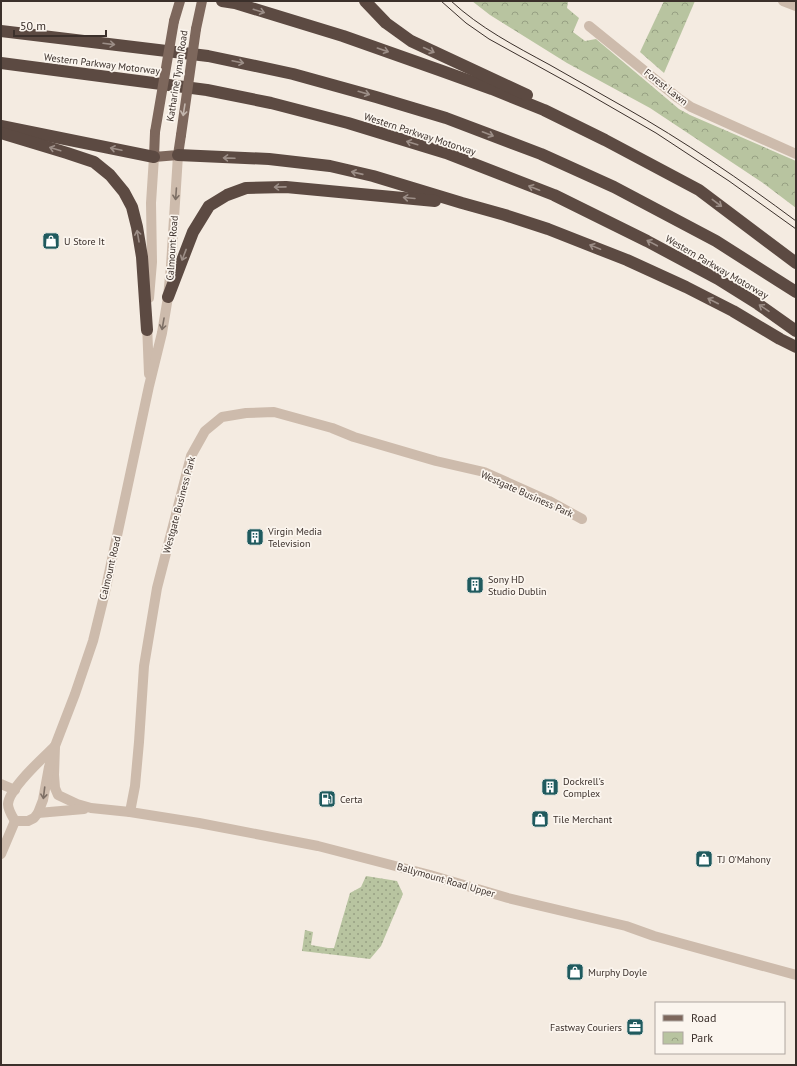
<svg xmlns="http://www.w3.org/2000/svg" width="797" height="1066" viewBox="0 0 797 1066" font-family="'PT Sans',sans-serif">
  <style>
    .grass { fill: url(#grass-dots) }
    .park { fill: url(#park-crowns) }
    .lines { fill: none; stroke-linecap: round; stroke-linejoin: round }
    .minor { stroke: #cdbbac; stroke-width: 10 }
    .major { stroke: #7d675c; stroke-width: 10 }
    .highway { stroke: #5c4a42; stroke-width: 12 }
    .tram { stroke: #3b302b; stroke-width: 1 }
    .major-bridge { stroke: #7d675c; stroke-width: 10 }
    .oneway { stroke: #9c8e87 }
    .oneway2 { stroke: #c2b5ac }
    .oneway3 { stroke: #7d6f65 }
    .labels { text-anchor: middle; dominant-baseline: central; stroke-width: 3.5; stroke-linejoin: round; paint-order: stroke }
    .street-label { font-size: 10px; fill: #3b302b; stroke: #fbf5ee }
    .poi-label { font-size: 10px; fill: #3b302b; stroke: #fbf5ee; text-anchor: start }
  </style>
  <defs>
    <pattern id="grass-dots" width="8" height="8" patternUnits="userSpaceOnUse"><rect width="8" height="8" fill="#b8c4a0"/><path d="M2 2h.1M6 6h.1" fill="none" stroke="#97a083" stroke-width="1.8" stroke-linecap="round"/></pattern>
    <pattern id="park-crowns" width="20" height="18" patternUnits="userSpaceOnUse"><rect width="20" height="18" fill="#b8c4a0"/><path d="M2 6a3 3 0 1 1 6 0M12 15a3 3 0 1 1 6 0" fill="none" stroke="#97a083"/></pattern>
  </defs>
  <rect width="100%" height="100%" fill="#f4ebe1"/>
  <!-- grass -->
  <polygon class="grass" points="366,876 397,881 403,894 381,946 370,959 302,951 305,930 313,932 311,945 328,948 334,948 350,893 361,887"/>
  <!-- park -->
  <g class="park">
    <polygon points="472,1 568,1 567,8 579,18 573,32 585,41 596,39 679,109 690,115 796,161 796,208 763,183 650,108 567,63 490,15"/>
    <polygon points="664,1 695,1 664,73 640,52"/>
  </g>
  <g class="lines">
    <!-- minor -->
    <g class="minor">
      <polyline points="783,1 796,6"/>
      <polyline points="589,26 678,98 691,107 796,154"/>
      <polyline points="149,298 152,262 151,203 154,157"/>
      <polyline points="147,324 149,374"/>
      <polyline points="55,746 54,775 55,788 58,795 77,804 91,808 130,812 199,823 318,846 430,875 508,898 626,926 654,936 796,975"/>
      <path d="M55 746C43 758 9 788 8 804 8 810 12 816 15 821H28L34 818 38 813 43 800 49 767 55 746 75 694 93 641 105 592 149 386 162 333 168 297 171 266 178 155"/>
      <polyline points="1,784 15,790"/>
      <polyline points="130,812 135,786 139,742 144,666 157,588 191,456 205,431 222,417 246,413 274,412 332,428 354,437 436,461 484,472 549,501 582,519"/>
      <polyline points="38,813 84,809"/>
      <polyline points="1,854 15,821"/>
    </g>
    <!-- major -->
    <g class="major">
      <polyline points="174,21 180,1"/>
      <polyline points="196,29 202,1"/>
      <polyline points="155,132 154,157 178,155 181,135"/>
    </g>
    <!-- highway -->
    <g class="highway">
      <polyline points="222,1 235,3 343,36 442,71 492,89 544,110 605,140 699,190 796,263"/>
      <polyline points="365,1 386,23 411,41 527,95"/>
      <polyline points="1,31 208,56 293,74 376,97 446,118 541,154 614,187 716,241 796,292"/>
      <polyline points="1,63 207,90 271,103 348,123 446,153 554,195 647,241 718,279 758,304 796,331"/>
      <polyline points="1,126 154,157"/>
      <polyline points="1,133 67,153 94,162 110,175 124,192 132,207 137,227 142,257 147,330"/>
      <polyline points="178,155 269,159 330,166 373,176 462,203 505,215 548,229 627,260 686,287 733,311 780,339 796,347"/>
      <polyline points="168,297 193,232 209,206 227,195 246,188 286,187 435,201"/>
    </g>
    <!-- tram -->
    <g class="tram">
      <polyline points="441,1 466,23 489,39 585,92 656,133 729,181 796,229"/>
      <path d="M451 1C480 28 515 46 550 65 575 79 599 93 624 107 684 141 741 180 796 221"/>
    </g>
    <!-- major-bridge -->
    <g class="major-bridge">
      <polyline points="155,132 174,21"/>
      <polyline points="181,135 196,29"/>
    </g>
  </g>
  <!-- one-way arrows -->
  <defs><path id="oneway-shaft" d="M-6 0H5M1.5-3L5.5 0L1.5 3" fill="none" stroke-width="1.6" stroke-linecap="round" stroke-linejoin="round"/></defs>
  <g class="oneway">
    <use href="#oneway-shaft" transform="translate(259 11) rotate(17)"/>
    <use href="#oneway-shaft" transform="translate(109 44) rotate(7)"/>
    <use href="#oneway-shaft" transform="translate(383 50) rotate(19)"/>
    <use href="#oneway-shaft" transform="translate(429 50) rotate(25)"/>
    <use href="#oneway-shaft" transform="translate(238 62) rotate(12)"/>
    <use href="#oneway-shaft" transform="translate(364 93) rotate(16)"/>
    <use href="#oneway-shaft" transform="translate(488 134) rotate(21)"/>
    <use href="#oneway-shaft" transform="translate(412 143) rotate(-163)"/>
    <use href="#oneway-shaft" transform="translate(55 149) rotate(-163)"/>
    <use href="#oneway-shaft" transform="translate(116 149) rotate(-168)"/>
    <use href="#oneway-shaft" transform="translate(229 158) rotate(-178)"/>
    <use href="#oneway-shaft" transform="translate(357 173) rotate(-167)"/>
    <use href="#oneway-shaft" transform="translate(280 187) rotate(179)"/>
    <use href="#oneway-shaft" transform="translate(534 188) rotate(-159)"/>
    <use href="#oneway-shaft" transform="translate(409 198) rotate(-175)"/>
    <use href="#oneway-shaft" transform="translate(717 203) rotate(37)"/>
    <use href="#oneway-shaft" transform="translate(138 236) rotate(-100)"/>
    <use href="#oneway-shaft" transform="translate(652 243) rotate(-152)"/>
    <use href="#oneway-shaft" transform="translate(595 247) rotate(-158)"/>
    <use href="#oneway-shaft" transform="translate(184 255) rotate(111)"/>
    <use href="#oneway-shaft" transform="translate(713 301) rotate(-153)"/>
    <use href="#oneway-shaft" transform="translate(764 308) rotate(-146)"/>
  </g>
  <use class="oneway2" href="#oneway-shaft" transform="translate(184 110) rotate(99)"/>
  <g class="oneway3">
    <use href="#oneway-shaft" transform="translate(176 194) rotate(94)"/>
    <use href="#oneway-shaft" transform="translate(163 324) rotate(100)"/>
    <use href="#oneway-shaft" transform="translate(44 793) rotate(97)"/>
  </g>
  <!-- icons -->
  <defs>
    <symbol id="shop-square" viewBox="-11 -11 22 22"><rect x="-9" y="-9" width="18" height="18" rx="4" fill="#1f5a5e" stroke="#fbf5ee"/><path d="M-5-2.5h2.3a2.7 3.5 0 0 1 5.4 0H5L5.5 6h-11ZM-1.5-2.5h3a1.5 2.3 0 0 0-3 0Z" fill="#fff"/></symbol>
    <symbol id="building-square" viewBox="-11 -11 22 22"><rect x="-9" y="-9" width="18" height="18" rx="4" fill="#1f5a5e" stroke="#fbf5ee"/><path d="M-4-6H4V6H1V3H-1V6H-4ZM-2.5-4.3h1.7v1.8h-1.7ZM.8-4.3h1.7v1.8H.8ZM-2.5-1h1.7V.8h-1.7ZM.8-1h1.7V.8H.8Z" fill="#fff"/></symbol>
    <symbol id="fuel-square" viewBox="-11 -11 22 22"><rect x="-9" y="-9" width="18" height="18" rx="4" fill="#1f5a5e" stroke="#fbf5ee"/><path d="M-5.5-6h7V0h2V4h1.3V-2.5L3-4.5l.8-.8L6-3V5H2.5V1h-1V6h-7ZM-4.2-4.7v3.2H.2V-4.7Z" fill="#fff"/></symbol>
    <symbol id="office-square" viewBox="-11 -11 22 22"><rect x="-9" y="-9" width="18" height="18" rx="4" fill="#1f5a5e" stroke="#fbf5ee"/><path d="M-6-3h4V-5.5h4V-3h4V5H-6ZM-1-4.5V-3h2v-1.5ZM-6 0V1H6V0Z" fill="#fff"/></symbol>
  </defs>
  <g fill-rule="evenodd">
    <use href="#shop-square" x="41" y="231" width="20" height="20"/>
    <use href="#building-square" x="245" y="527" width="20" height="20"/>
    <use href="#building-square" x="465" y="575" width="20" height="20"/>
    <use href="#building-square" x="540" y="777" width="20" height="20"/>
    <use href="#fuel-square" x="317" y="789" width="20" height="20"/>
    <use href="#shop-square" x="530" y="809" width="20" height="20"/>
    <use href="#shop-square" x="694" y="849" width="20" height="20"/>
    <use href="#shop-square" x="565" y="962" width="20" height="20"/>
    <use href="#office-square" x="625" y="1017" width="20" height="20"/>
  </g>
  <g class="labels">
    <!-- street labels -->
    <g class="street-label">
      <text transform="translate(102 64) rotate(7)">Western Parkway Motorway</text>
      <text transform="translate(177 76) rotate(-81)">Katharine Tynan Road</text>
      <text transform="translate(666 87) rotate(38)">Forest Lawn</text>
      <text transform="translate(420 134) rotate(18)">Western Parkway Motorway</text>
      <text transform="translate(172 248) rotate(-86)">Calmount Road</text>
      <text transform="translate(717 267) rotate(30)">Western Parkway Motorway</text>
      <text transform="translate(527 494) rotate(24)">Westgate Business Park</text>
      <text transform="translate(179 505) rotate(-75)">Westgate Business Park</text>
      <text transform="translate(110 568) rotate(-77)">Calmount Road</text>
      <text transform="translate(446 880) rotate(16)">Ballymount Road Upper</text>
    </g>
    <!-- poi labels -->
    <g class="poi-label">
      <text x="64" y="241">U Store It</text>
      <text x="268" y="531">Virgin Media<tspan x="268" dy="12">Television</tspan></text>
      <text x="488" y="579">Sony HD<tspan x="488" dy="12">Studio Dublin</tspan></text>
      <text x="563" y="781">Dockrell's<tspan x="563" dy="12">Complex</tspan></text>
      <text x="340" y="799">Certa</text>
      <text x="553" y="819">Tile Merchant</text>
      <text x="717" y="859">TJ O'Mahony</text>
      <text x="588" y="972">Murphy Doyle</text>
      <text x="622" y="1027" text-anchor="end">Fastway Couriers</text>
    </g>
  </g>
  <!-- border -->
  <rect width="797" height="1066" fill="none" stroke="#3b302b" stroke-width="4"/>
  <!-- legend -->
  <rect x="655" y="1002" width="130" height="52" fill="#fbf5ee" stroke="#aea6a0"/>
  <rect x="663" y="1015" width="20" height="6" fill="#7d675c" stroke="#aea6a0"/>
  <text x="691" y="1022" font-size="12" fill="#3b302b">Road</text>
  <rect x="663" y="1032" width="20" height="12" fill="url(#park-crowns)" stroke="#aea6a0"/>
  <text x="691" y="1042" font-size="12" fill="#3b302b">Park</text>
  <!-- scale -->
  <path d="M14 30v6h92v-6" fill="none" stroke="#3b302b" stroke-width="2"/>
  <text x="20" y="30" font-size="12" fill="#3b302b" stroke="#fbf5ee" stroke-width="3" paint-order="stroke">50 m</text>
</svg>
